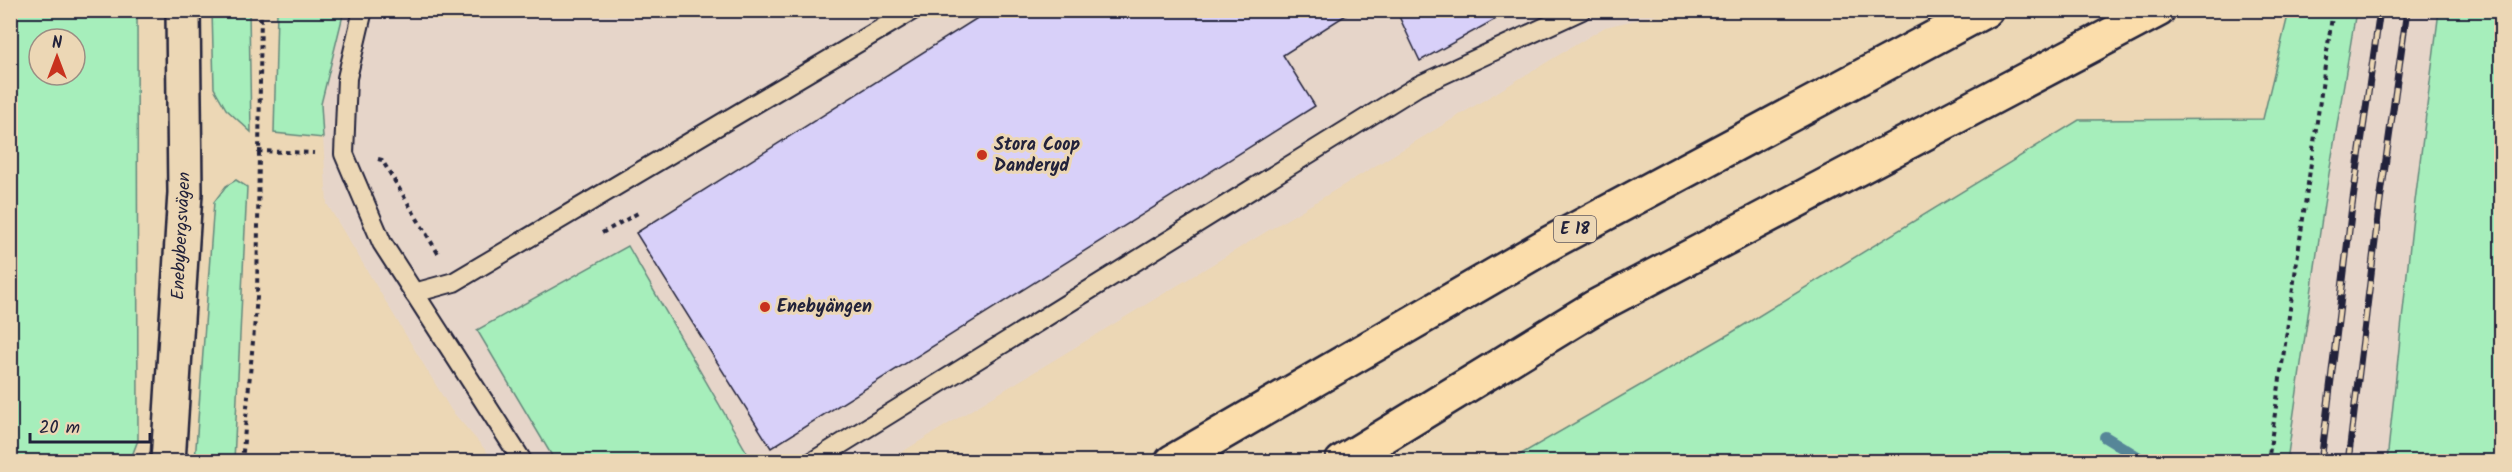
<svg xmlns="http://www.w3.org/2000/svg" width="2512" height="472" viewBox="0 0 2512 472" font-family="Kalam,sans-serif">
  <style>
    .built { fill: #e6d5c9 }
    .green { fill: #a6eebb; stroke: #64887b; stroke-width: 1.5; fill-rule: evenodd }
    .lines { fill: none; stroke-linecap: round; stroke-linejoin: round }
    .stream { stroke: #578698; stroke-width: 12 }
    .building { fill: #d8d0f9; stroke: #22223b; stroke-width: 1.5 }
    .service-casing { stroke: #22223b; stroke-width: 22 }
    .secondary-casing { stroke: #22223b; stroke-width: 38 }
    .motorway-casing { stroke: #22223b; stroke-width: 38 }
    .path { stroke: #22223b; stroke-width: 4; stroke-dasharray: 4.5 4.5; stroke-linecap: butt }
    .service { stroke: #ecd7b5; stroke-width: 18 }
    .secondary { stroke: #ecd7b5; stroke-width: 33 }
    .motorway { stroke: #fbddab; stroke-width: 33 }
    .rail-casing { stroke: #22223b; stroke-width: 7 }
    .rail { stroke: #ecd7b5; stroke-width: 4.5; stroke-dasharray: 14; stroke-linecap: butt }
    .poi-dot { fill: #c8321e; stroke: #ecd7b5; stroke-width: 2 }
    .labels { text-anchor: middle; dominant-baseline: central; stroke-width: 6; stroke-linejoin: round; paint-order: stroke }
    .shield { fill: #ecd7b5; stroke: #5f5860; stroke-width: 1.5 }
    .shield-label { font-size: 16px; font-weight: bold; fill: #22223b }
    .poi-label { font-size: 18px; font-weight: bold; fill: #22223b; stroke: #ecd7b5; text-anchor: start }
    .street-label { font-size: 18px; fill: #22223b; stroke: #ecd7b5 }
  </style>
  <rect width="100%" height="100%" fill="#ecd7b5"/>
  <filter id="ink" filterUnits="userSpaceOnUse"><feTurbulence type="fractalNoise" baseFrequency=".0167" numOctaves="2"/><feDisplacementMap in="SourceGraphic" scale="12" xChannelSelector="R" yChannelSelector="G"/><feConvolveMatrix kernelMatrix="1 2 1 2 8 2 1 2 1" color-interpolation-filters="sRGB"/></filter>
  <g filter="url(#ink)">
    <!-- built -->
    <g class="built">
      <polygon points="344,11 1674,11 1605,27 887,461 495,461 451,410 327,204 321,104"/>
      <polygon points="2356,11 2439,11 2413,217 2387,461 2287,462 2324,204"/>
    </g>
    <!-- green -->
    <g class="green">
      <path d="M10 11H137L138 440 130 461H11ZM39 39H75V75H39Z"/>
      <polygon points="212,11 249,11 251,132 226,109 214,88"/>
      <polygon points="277,11 344,11 321,104 323,138 274,133"/>
      <polygon points="2289,11 2356,11 2324,204 2287,461 1509,461 1731,333 2079,120 2263,119"/>
      <polygon points="2439,11 2501,11 2501,461 2387,461 2413,217"/>
      <polygon points="236,180 247,187 234,461 195,461 214,202 226,186"/>
      <polygon points="628,246 750,458 745,461 555,461 477,330"/>
    </g>
    <g class="lines">
      <!-- stream -->
      <polyline class="stream" points="2105,437 2146,462"/>
    </g>
    <!-- building -->
    <g class="building">
      <polygon points="990,10 1354,10 1283,55 1315,106 771,448 636,233"/>
      <polygon points="1396,10 1512,10 1420,61"/>
    </g>
    <g class="lines">
      <defs>
        <g id="service">
          <polyline points="363,10 347,78 344,154 382,243 523,462"/>
          <polyline points="414,293 454,282 913,10"/>
          <polyline points="812,462 1418,86 1582,10"/>
        </g>
        <polyline id="secondary" points="168,462 185,193 183,10"/>
        <g id="motorway">
          <polyline points="1172,462 1552,242 1986,10"/>
          <polyline points="1342,462 1595,307 2158,10"/>
        </g>
      </defs>
      <!-- service casing -->
      <use href="#service" class="service-casing"/>
      <!-- secondary casing -->
      <use href="#secondary" class="secondary-casing"/>
      <!-- motorway casing -->
      <use href="#motorway" class="motorway-casing"/>
      <!-- path -->
      <g class="path">
        <polyline points="258,151 314,153"/>
        <polyline points="378,159 382,160 439,255"/>
        <polyline points="602,233 638,213"/>
        <polyline points="242,462 257,297 261,10"/>
        <polyline points="2268,462 2333,10"/>
      </g>
      <!-- service -->
      <use href="#service" class="service"/>
      <!-- secondary -->
      <use href="#secondary" class="secondary"/>
      <!-- motorway -->
      <use href="#motorway" class="motorway"/>
      <defs>
        <g id="rail">
          <polyline points="2321,462 2352,206 2380,10"/>
          <polyline points="2348,462 2379,209 2407,10"/>
        </g>
      </defs>
      <!-- rail casing -->
      <use href="#rail" class="rail-casing"/>
      <!-- rail -->
      <use href="#rail" class="rail"/>
    </g>
  </g>
  <!-- markers -->
  <g class="poi-dot">
    <circle cx="982" cy="155" r="6"/>
    <circle cx="765" cy="307" r="6"/>
  </g>
  <g class="labels">
    <!-- shield labels -->
    <rect class="shield" x="1554" y="216" width="42" height="26" rx="4.5"/>
    <g class="shield-label">
      <text x="1575" y="229">E 18</text>
    </g>
    <!-- poi labels -->
    <g class="poi-label">
      <text x="994" y="145">Stora Coop<tspan x="994" dy="21">Danderyd</tspan></text>
      <text x="777" y="307">Enebyängen</text>
    </g>
    <!-- street labels -->
    <g class="street-label">
      <text transform="translate(182 236) rotate(-87)">Enebybergsvägen</text>
    </g>
  </g>
  <!-- margin -->
  <rect width="2512" height="472" fill="none" stroke="#ecd7b5" stroke-width="36"/>
  <rect x="18" y="18" width="2476" height="436" fill="none" stroke="#22223b" stroke-width="2" filter="url(#ink)"/>
  <!-- north arrow -->
  <g transform="translate(57 57)"><circle r="28" fill="#ecd7b5" stroke="#9b8f84" stroke-width="1.5"/>
  <path d="M0-4.5L10 22L0 15L-10 22Z" fill="#c8321e"/>
  <text y="-9" font-size="16" font-weight="bold" text-anchor="middle" fill="#22223b">N</text>
  </g>
  <!-- scale -->
  <path d="M30 433v9h120v-9" fill="none" stroke="#22223b" stroke-width="3"/>
  <text x="39" y="433" font-size="18" fill="#22223b" stroke="#ecd7b5" stroke-width="4.5" paint-order="stroke">20 m</text>
</svg>
